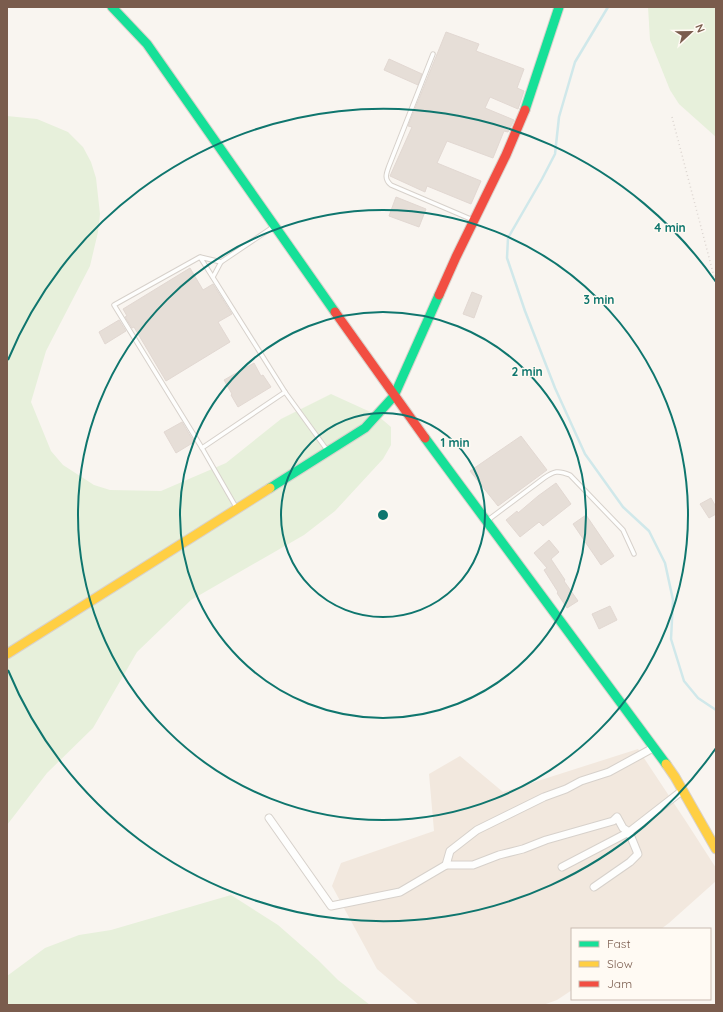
<svg xmlns="http://www.w3.org/2000/svg" width="723" height="1012" viewBox="0 0 723 1012" font-family="Quicksand,sans-serif">
  <style>
    .residential { fill: #f2e8de }
    .green { fill: #e7f0db }
    .lines { fill: none; stroke-linecap: round; stroke-linejoin: round }
    .stream { stroke: #d0e8ea; stroke-width: 2.5 }
    .building { fill: #e6ded7; stroke: #e2d8d2 }
    .lane-casing { stroke: #d7d1cb; stroke-width: 5.5 }
    .street-casing { stroke: #d7d1cb; stroke-width: 9 }
    .fast-casing { stroke: #d9d2cb; stroke-width: 11 }
    .slow-casing { stroke: #d9d2cb; stroke-width: 11 }
    .jam-casing { stroke: #d9d2cb; stroke-width: 11 }
    .path { stroke: #dcd5d0; stroke-width: 1.5; stroke-dasharray: 1 3; stroke-linecap: butt }
    .lane { stroke: #fefefd; stroke-width: 3.5 }
    .street { stroke: #fefefd; stroke-width: 7 }
    .fast { stroke: #16e098; stroke-width: 9 }
    .slow { stroke: #ffcf43; stroke-width: 9 }
    .jam { stroke: #f24e42; stroke-width: 9 }
    .ring { fill: none; stroke: #0f766e; stroke-width: 2 }
    .centre { fill: #0f766e; stroke: #fffaf3; stroke-width: 2 }
    .ring-label { font-size: 12px; text-anchor: middle; font-weight: bold; fill: #0f766e; stroke: #fffaf3; stroke-width: 3; stroke-linejoin: round; paint-order: stroke }
  </style>
  <rect width="100%" height="100%" fill="#f9f5f0"/>
  <!-- residential -->
  <polygon class="residential" points="638,749 687,823 716,868 716,881 669,923 661,929 572,929 572,990 557,1000 543,1005 419,1005 377,969 332,886 341,863 434,831 429,774 460,756 503,792"/>
  <!-- green -->
  <g class="green">
    <polygon points="648,7 716,7 716,137 679,104 670,90 650,40"/>
    <polygon points="7,116 37,119 68,132 83,147 91,162 96,178 100,214 98,232 90,266 46,351 31,402 51,451 63,465 94,485 110,490 161,491 226,463 281,419 331,394 377,415 391,427 391,445 383,459 335,511 304,535 191,600 137,652 93,728 47,773 7,825"/>
    <polygon points="231,895 278,925 318,960 338,980 370,1005 7,1005 7,976 45,948 79,935 111,930"/>
  </g>
  <g class="lines">
    <!-- stream -->
    <polyline class="stream" points="608,7 575,62 559,117 555,154 542,179 508,238 507,258 525,311 555,388 585,454 623,507 649,531 665,563 673,600 671,639 684,681 698,698 716,710"/>
  </g>
  <!-- building -->
  <g class="building">
    <polygon points="446,32 479,44 476,51 524,69 517,88 524,91 518,109 490,97 485,108 514,120 508,132 504,131 493,158 447,141 437,163 481,181 471,204 427,186 425,192 390,176 412,127 408,126"/>
    <polygon points="389,59 422,74 418,85 384,70"/>
    <polygon points="396,197 426,209 419,227 389,216"/>
    <polygon points="190,268 203,290 213,284 232,314 218,322 230,342 166,381 134,327 132,328 125,317 127,316 123,309"/>
    <polygon points="472,292 482,296 474,318 463,314"/>
    <polygon points="119,320 126,331 105,344 99,332"/>
    <polygon points="254,363 261,376 263,375 271,387 238,407 231,395 232,394 224,380"/>
    <polygon points="182,422 194,442 176,453 164,432"/>
    <polygon points="521,436 547,470 498,506 470,471"/>
    <polygon points="556,483 571,504 543,526 539,522 520,537 506,520 517,511 518,513 538,496"/>
    <polygon points="711,498 716,507 716,514 709,518 700,504"/>
    <polygon points="586,515 614,556 601,565 573,524"/>
    <polygon points="549,540 559,552 551,559 565,580 564,581 578,601 567,608 557,593 558,592 544,570 547,568 534,553"/>
    <polygon points="610,606 617,620 599,629 592,614"/>
  </g>
  <g class="lines">
    <defs>
      <g id="lane">
        <path d="M433 54 389 166C386 174 384 179 391 185L473 220"/>
        <polyline points="200,257 285,392 202,448 114,305 200,257 221,262 273,227"/>
        <polyline points="213,277 221,262"/>
        <polyline points="285,392 327,450"/>
        <polyline points="202,448 236,507"/>
        <path d="M488 520 544 478C554 471 558 470 570 475L623 530 634 554"/>
      </g>
      <g id="street">
        <polyline points="653,748 609,772 581,781 566,789 544,797 477,830 450,851 446,865 473,865 499,855 523,849 546,840 613,821 617,817 623,828 629,832 683,790"/>
        <polyline points="269,818 331,906 400,892 446,865"/>
        <polyline points="562,867 629,832 638,854 630,862 594,887"/>
      </g>
      <g id="fast">
        <polyline points="112,7 147,44 335,312"/>
        <polyline points="525,110 559,7"/>
        <polyline points="425,438 666,764"/>
        <polyline points="270,488 365,428 394,396 439,295"/>
      </g>
      <g id="slow">
        <polyline points="7,654 270,488"/>
        <polyline points="666,764 675,777 716,849"/>
      </g>
      <g id="jam">
        <polyline points="439,295 456,257 506,155 525,110"/>
        <polyline points="335,312 425,438"/>
      </g>
    </defs>
    <!-- lane casing -->
    <use href="#lane" class="lane-casing"/>
    <!-- street casing -->
    <use href="#street" class="street-casing"/>
    <!-- fast casing -->
    <use href="#fast" class="fast-casing"/>
    <!-- slow casing -->
    <use href="#slow" class="slow-casing"/>
    <!-- jam casing -->
    <use href="#jam" class="jam-casing"/>
    <!-- path -->
    <polyline class="path" points="672,117 716,284"/>
    <!-- lane -->
    <use href="#lane" class="lane"/>
    <!-- street -->
    <use href="#street" class="street"/>
    <!-- fast -->
    <use href="#fast" class="fast"/>
    <!-- slow -->
    <use href="#slow" class="slow"/>
    <!-- jam -->
    <use href="#jam" class="jam"/>
  </g>
  <!-- distance rings -->
  <g class="ring">
    <circle cx="383" cy="515" r="102"/>
    <circle cx="383" cy="515" r="203"/>
    <circle cx="383" cy="515" r="305"/>
    <path d="M716 748A406 406 0 0 1 8 670M8 360A406 406 0 0 1 716 282"/>
  </g>
  <circle cx="383" cy="515" r="6" class="centre"/>
  <g class="ring-label">
    <text x="670" y="232">4 min</text>
    <text x="599" y="304">3 min</text>
    <text x="527" y="376">2 min</text>
    <text x="455" y="447">1 min</text>
  </g>
  <!-- border -->
  <rect width="723" height="1012" fill="none" stroke="#7a5c4d" stroke-width="16"/>
  <!-- legend -->
  <rect x="571" y="928" width="140" height="72" fill="#fffaf3" stroke="#cabbb1"/>
  <rect x="579" y="941" width="20" height="6" fill="#16e098" stroke="#cabbb1"/>
  <text x="607" y="948" font-size="12" fill="#7a5c4d">Fast</text>
  <rect x="579" y="961" width="20" height="6" fill="#ffcf43" stroke="#cabbb1"/>
  <text x="607" y="968" font-size="12" fill="#7a5c4d">Slow</text>
  <rect x="579" y="981" width="20" height="6" fill="#f24e42" stroke="#cabbb1"/>
  <text x="607" y="988" font-size="12" fill="#7a5c4d">Jam</text>
  <!-- north arrow -->
  <g transform="translate(691 32) rotate(68)" stroke="#fffaf3" stroke-width="3" paint-order="stroke">
  <path d="M0-3L7 15L0 10L-7 15Z" fill="#7a5c4d"/>
  <text y="-6" font-size="11" font-weight="bold" text-anchor="middle" fill="#7a5c4d">N</text>
  </g>
</svg>
